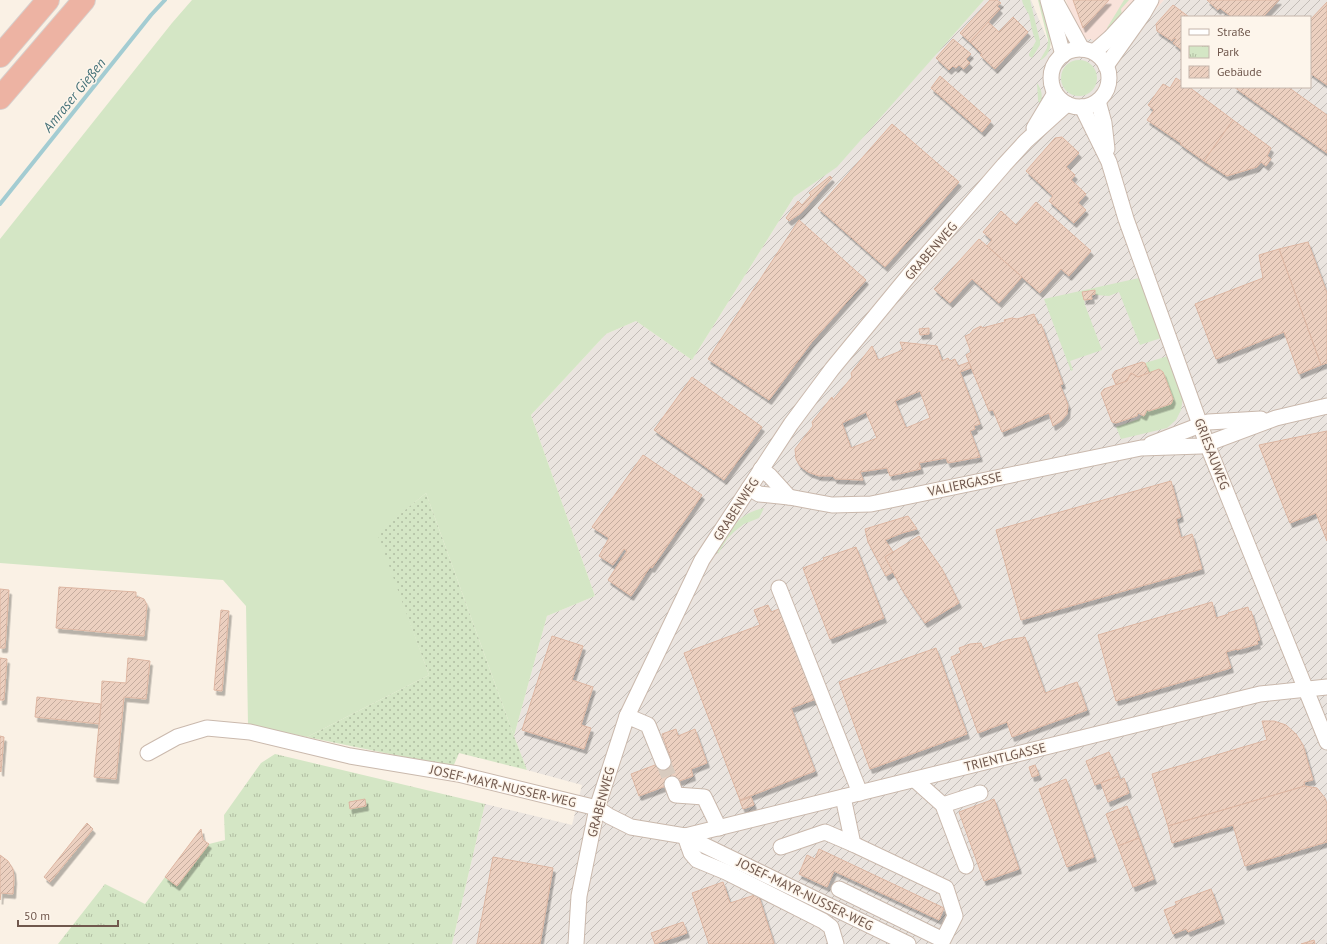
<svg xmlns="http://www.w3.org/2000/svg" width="1327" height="944" viewBox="0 0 1327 944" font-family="'PT Sans',sans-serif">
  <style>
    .commercial { fill: #f9e2da }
    .industrial { fill: url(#industrial-furrows); fill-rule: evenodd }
    .grass { fill: #d4e6c5 }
    .park { fill: url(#park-tufts) }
    .garden { fill: url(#garden-dots) }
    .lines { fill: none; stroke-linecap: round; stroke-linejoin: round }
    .stream { stroke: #a3ccd2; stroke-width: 4 }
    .building { fill: url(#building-hatch); stroke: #ddb6a2; fill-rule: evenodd; filter: url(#shadow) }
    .minor-tunnel { stroke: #d8cbbf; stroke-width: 15; stroke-dasharray: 15 8; stroke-linecap: butt }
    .minor-casing { stroke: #cab9ad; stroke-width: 17 }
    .highway-casing { stroke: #d7d0cd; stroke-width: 24 }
    .minor { stroke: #fff; stroke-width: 15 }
    .highway { stroke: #edb3a3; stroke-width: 22 }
    .labels { text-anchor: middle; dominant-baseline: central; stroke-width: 3; stroke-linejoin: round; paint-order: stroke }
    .street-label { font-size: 13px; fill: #70584d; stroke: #fdf5eb }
    .water-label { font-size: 14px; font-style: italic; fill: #47737a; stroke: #fdf5eb }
  </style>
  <defs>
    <pattern id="industrial-furrows" width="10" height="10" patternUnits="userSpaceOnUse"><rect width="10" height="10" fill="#eae4df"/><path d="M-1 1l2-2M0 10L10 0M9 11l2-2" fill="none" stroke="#c2bcb7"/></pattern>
    <pattern id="park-tufts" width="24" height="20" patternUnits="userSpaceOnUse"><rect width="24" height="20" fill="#d4e6c5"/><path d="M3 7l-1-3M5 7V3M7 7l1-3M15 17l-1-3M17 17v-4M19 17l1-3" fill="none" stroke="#b0bda2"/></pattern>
    <pattern id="garden-dots" width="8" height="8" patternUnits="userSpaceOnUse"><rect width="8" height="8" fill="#d4e6c5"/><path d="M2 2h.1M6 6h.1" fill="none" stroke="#b0bda2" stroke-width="1.8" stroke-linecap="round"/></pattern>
    <pattern id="building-hatch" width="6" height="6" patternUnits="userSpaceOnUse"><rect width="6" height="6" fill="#ecd0c0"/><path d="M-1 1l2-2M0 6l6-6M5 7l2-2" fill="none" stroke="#c4ac9e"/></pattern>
    <filter id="shadow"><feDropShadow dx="2.5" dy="4.5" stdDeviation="0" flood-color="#0004"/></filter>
  </defs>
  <rect width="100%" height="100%" fill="#faf1e5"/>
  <!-- commercial -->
  <polygon class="commercial" points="1066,0 1164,0 1115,56 1079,40"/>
  <!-- industrial -->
  <path class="industrial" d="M984 0H1031L1051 49 1059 42 1091 39 1115 56 1164 0H1327V944H452L485 804 572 825 582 785 527 770 514 736 547 616 595 596 531 415 606 334 636 321 692 360 794 197 837 166ZM1182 17H1310V87H1182Z"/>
  <!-- grass -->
  <g class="grass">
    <polygon points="192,0 984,0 837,167 794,197 692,360 636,321 606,334 531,415 595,596 547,616 514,736 426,493 378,533 429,675 307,737 248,725 246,606 223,580 0,563 0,239 172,23"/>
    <path d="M1022 0H1030L1040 41V45L1032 58 1029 56V54L1036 41C1032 33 1031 24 1029 15 1027 10 1023 6 1022 0Z"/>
    <path d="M1038 0H1042C1046 17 1060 50 1041 60H1040L1047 48 1048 40Z"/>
    <polygon points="1124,0 1129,0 1121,9 1122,15 1108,31 1107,28"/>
    <circle cx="1079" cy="78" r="18"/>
    <path d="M1037 83C1042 90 1043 96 1040 105L1038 100Z"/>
    <polygon points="1139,278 1161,338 1140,345 1119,292 1109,296 1096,295 1094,290 1083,292 1085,305 1102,350 1070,361 1073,370 1071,371 1044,299"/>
    <polygon points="1168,356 1183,398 1181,410 1176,420 1167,428 1121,439 1116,427 1139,419 1142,415 1144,416 1147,410 1149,411 1171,404 1173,399 1163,372 1159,369 1149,373 1145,363"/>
    <path d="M764 508 759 518 744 524 735 531 727 539 718 554 717 550C729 529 739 513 764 508Z"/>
  </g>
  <!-- park -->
  <polygon class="park" points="275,754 485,804 452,944 58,944 105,884 145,904 165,877 177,886 209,844 225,840 224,815 261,763"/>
  <!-- garden -->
  <polygon class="garden" points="426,493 514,736 527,770 459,753 453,767 307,737 429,675 377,533"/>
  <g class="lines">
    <!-- stream -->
    <polyline class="stream" points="0,204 151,15 165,0"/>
  </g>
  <!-- building -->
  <g class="building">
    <polygon points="990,0 997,0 1001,3 997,6 1000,9 970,42 960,33"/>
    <polygon points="1073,0 1109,0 1083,28"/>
    <polygon points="1207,0 1279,0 1263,17 1232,17 1220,8 1218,10"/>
    <polygon points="1327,2 1327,85 1310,73 1310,20"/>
    <polygon points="1173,5 1189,17 1182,17 1182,50 1173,43 1176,39 1174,38 1172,41 1157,31 1156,24"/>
    <polygon points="1013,17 1028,32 995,69 980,55 982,54 970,42 988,22 999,32"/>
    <polygon points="953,39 971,54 966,59 970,63 964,69 959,65 956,68 953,66 949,70 936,58"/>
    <polygon points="940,76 991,121 982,132 931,88"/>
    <polygon points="1176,78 1182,82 1182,87 1189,87 1233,120 1204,161 1180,144 1181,143 1147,120 1154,110 1148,105 1163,84 1170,88"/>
    <polygon points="1234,87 1288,87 1327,115 1327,153"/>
    <polygon points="1233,120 1271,148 1267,156 1271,159 1266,166 1261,162 1257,167 1227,176 1204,161"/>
    <polygon points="892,124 959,182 885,267 818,208"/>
    <polygon points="1062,137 1079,153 1066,167 1075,175 1071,180 1086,194 1078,203 1086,210 1074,223 1049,201 1053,196 1026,171 1055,138"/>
    <polygon points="830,176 832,178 801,213 789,221 786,218 798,201 802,205 811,195 809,193"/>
    <polygon points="1036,202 1091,251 1069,276 1061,269 1040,293 987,246 992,240 983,232 1001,211 1016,225"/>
    <polygon points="799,220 866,280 811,343 769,400 708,359"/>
    <polygon points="979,239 1022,277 999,303 972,279 950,303 934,289"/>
    <polygon points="1308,242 1327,293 1327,363 1321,365 1279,249"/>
    <polygon points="1279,249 1321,365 1299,374 1284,332 1216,359 1195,304 1263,278 1259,255"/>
    <polygon points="1095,290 1095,294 1091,295 1092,299 1084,300 1082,292"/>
    <polygon points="1034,314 1038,325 1041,324 1063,384 1060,385 1068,405 1067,414 1061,421 1053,426 1049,413 1002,432 993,410 989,411 966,355 971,352 965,336 970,334 973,330 981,326 982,328 1005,322 1004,320 1012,318 1017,319"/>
    <polygon points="929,328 929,334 920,335 919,329"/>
    <path d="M900 342 937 346 942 361 948 358 950 361 955 359 958 366 969 362 971 368 960 372 980 424 974 426 975 429 970 431 980 457 948 463 946 458 919 463 921 469 890 476 887 468 860 472 863 480 835 479 833 476H819L808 472 800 466 796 459 795 449 813 426 812 422 832 397 833 400 852 377 851 373 872 346 878 360 903 350ZM920 391 930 418 906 428 895 401ZM866 412 877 438 851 448 842 423Z"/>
    <polygon points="1142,362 1145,363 1149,373 1138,377 1131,373 1127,381 1116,385 1112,375 1115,371"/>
    <polygon points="1159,369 1163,372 1173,399 1171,404 1149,411 1147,410 1144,416 1138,413 1137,416 1116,423 1112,422 1101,393 1104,389 1127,381 1131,373 1138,377"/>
    <polygon points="692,377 762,427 724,480 654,430"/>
    <polygon points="1327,431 1327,541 1316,513 1290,523 1259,445"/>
    <polygon points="643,455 702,495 652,568 650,567 631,596 608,580 627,551 624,549 613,565 599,556 609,538 592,527"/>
    <polygon points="1171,481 1181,517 1176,519 1181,538 1192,534 1202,569 1021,620 996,530"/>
    <polygon points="908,516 917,529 902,533 885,540 893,552 885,557 893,572 886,576 868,542 865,529"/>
    <polygon points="919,536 942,569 959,603 925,623 903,591 885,557"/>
    <polygon points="856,547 884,618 830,639 803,568 824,560 823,558"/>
    <polygon points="59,587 136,592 136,598 139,597 144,599 147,605 144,636 56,628"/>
    <polygon points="0,589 9,590 5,648 0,648"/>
    <polygon points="1212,602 1216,618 1229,614 1228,613 1248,607 1249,612 1251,611 1260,640 1257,641 1258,644 1237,650 1237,649 1226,652 1231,668 1116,701 1098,635"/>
    <polygon points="768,605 771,612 784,607 819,698 791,708 815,771 740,800 684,653 760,625 754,610"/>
    <polygon points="221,610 229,611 222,691 214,690"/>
    <polygon points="552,636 583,646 572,680 593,687 581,725 591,728 584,749 522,730"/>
    <polygon points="1025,637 1045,693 1077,682 1087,710 1012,737 1007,722 978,733 951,657 961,653 959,648 970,644 981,643 983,649 1007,640"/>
    <polygon points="936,648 967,734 870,769 839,682"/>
    <polygon points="0,658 7,659 4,700 0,700"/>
    <polygon points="128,658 150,661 146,699 124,697 116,779 94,777 101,704 102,681 126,683"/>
    <polygon points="37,697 101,704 99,724 35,717"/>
    <polygon points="1262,721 1274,721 1286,725 1296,734 1303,745 1313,780 1304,782 1305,786 1168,826 1152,774 1267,740"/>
    <polygon points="676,729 678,736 695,729 707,763 691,769 693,776 639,796 631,774 671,759 662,734"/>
    <polygon points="0,736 4,737 1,772 0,771"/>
    <polygon points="1109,752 1119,776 1095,785 1086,761"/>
    <polygon points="1035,765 1039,775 1032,777 1029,767"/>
    <polygon points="1119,776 1120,780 1124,778 1129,793 1108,802 1101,783"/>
    <polygon points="1066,779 1094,857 1067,867 1039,789"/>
    <polygon points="1305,786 1317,788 1325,798 1327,804 1327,842 1245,866 1233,825 1172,843 1168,826"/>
    <polygon points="751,797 754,805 743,809 740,801"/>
    <polygon points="365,799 366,806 350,809 349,802"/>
    <polygon points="994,799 1019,869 984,881 959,812"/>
    <polygon points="1127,806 1139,838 1118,846 1106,814"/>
    <polygon points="87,823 93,829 50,882 44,877"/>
    <polygon points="201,829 203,840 209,844 177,886 165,877"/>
    <polygon points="1139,838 1154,879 1133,887 1118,846"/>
    <polygon points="819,849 944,908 939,920 834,871 827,887 799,874 807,855 815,859"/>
    <polygon points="0,855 8,861 13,869 14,879 13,894 1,893 0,900"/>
    <polygon points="493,857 553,868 540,944 477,944"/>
    <polygon points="723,882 730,903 758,894 774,944 709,944 692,893"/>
    <polygon points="1211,889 1222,919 1188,932 1186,929 1173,934 1164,910 1177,905 1175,902"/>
    <polygon points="683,922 687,933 655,944 651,933"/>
    <polygon points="1314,940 1315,944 1301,944"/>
  </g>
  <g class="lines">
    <!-- minor-tunnel -->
    <polyline class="minor-tunnel" points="663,762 672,784"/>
    <defs>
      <g id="minor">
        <polyline points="1048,0 1063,55"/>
        <polyline points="1055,0 1082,49"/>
        <circle cx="1080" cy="78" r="29"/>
        <polyline points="1094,52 1110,38 1144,1"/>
        <polyline points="1106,66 1143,14 1151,0"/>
        <polyline points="1098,101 1104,123 1107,149"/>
        <polyline points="1082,107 1109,162 1126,219 1207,444 1327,742"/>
        <polyline points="1034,128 1055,93"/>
        <polyline points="1151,444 1208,422 1261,419"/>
        <polyline points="761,469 770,476 789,497"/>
        <polyline points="749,488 759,494 789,497 832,505 871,504 1141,448 1201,446 1276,418 1327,406"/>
        <polyline points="779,588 860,793"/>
        <polyline points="627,716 648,725 663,762"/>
        <polyline points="148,753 177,737 207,728 250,732 350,756 458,774 597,808 609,816 631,827 685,836 908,944"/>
        <polyline points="915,780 943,805 966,866"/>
        <polyline points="672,784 676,795 704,797 719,828"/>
        <polyline points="943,805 980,793"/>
        <polyline points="685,836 1260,694 1327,687"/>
        <polyline points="685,836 691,853 697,860 726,872 823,921 831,927 836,944"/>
        <polyline points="781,847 825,832 853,844"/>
        <polyline points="839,889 943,940 955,916 946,888 853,844 843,797"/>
        <polyline points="576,944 579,896 597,808 627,716 702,560 791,424 832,369 915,268 1004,165 1026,141 1067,104"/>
      </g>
      <g id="highway">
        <polyline points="0,56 48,0"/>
        <polyline points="0,98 84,0"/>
      </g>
    </defs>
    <!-- minor casing -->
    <use href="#minor" class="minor-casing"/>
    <!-- highway casing -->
    <use href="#highway" class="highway-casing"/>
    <!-- minor -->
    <use href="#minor" class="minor"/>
    <!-- highway -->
    <use href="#highway" class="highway"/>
  </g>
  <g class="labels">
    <!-- street labels -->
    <g class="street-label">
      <text transform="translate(931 251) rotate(-49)">GRABENWEG</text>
      <text transform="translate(1212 454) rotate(69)">GRIESAUWEG</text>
      <text transform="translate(965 484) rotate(-12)">VALIERGASSE</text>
      <text transform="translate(736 509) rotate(-57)">GRABENWEG</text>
      <text transform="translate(1005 757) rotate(-14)">TRIENTLGASSE</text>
      <text transform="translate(503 786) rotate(13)">JOSEF-MAYR-NUSSER-WEG</text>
      <text transform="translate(601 802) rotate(-75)">GRABENWEG</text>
      <text transform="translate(805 894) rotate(26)">JOSEF-MAYR-NUSSER-WEG</text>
    </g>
    <!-- water labels -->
    <g class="water-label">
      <text transform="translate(74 95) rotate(-51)">Amraser Gießen</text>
    </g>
  </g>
  <!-- legend -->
  <rect x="1181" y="16" width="130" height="72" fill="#fdf5eb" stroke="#c5b6ac"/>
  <rect x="1189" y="29" width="20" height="6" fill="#ffffff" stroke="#c5b6ac"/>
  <text x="1217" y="36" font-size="12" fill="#70584d">Straße</text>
  <rect x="1189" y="46" width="20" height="12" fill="url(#park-tufts)" stroke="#c5b6ac"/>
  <text x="1217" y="56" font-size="12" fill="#70584d">Park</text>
  <rect x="1189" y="66" width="20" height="12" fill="url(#building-hatch)" stroke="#c5b6ac"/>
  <text x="1217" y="76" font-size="12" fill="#70584d">Gebäude</text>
  <!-- scale -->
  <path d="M18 920v6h100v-6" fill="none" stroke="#70584d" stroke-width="2"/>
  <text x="24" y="920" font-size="12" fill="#70584d" stroke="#fdf5eb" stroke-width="3" paint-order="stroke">50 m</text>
</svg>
